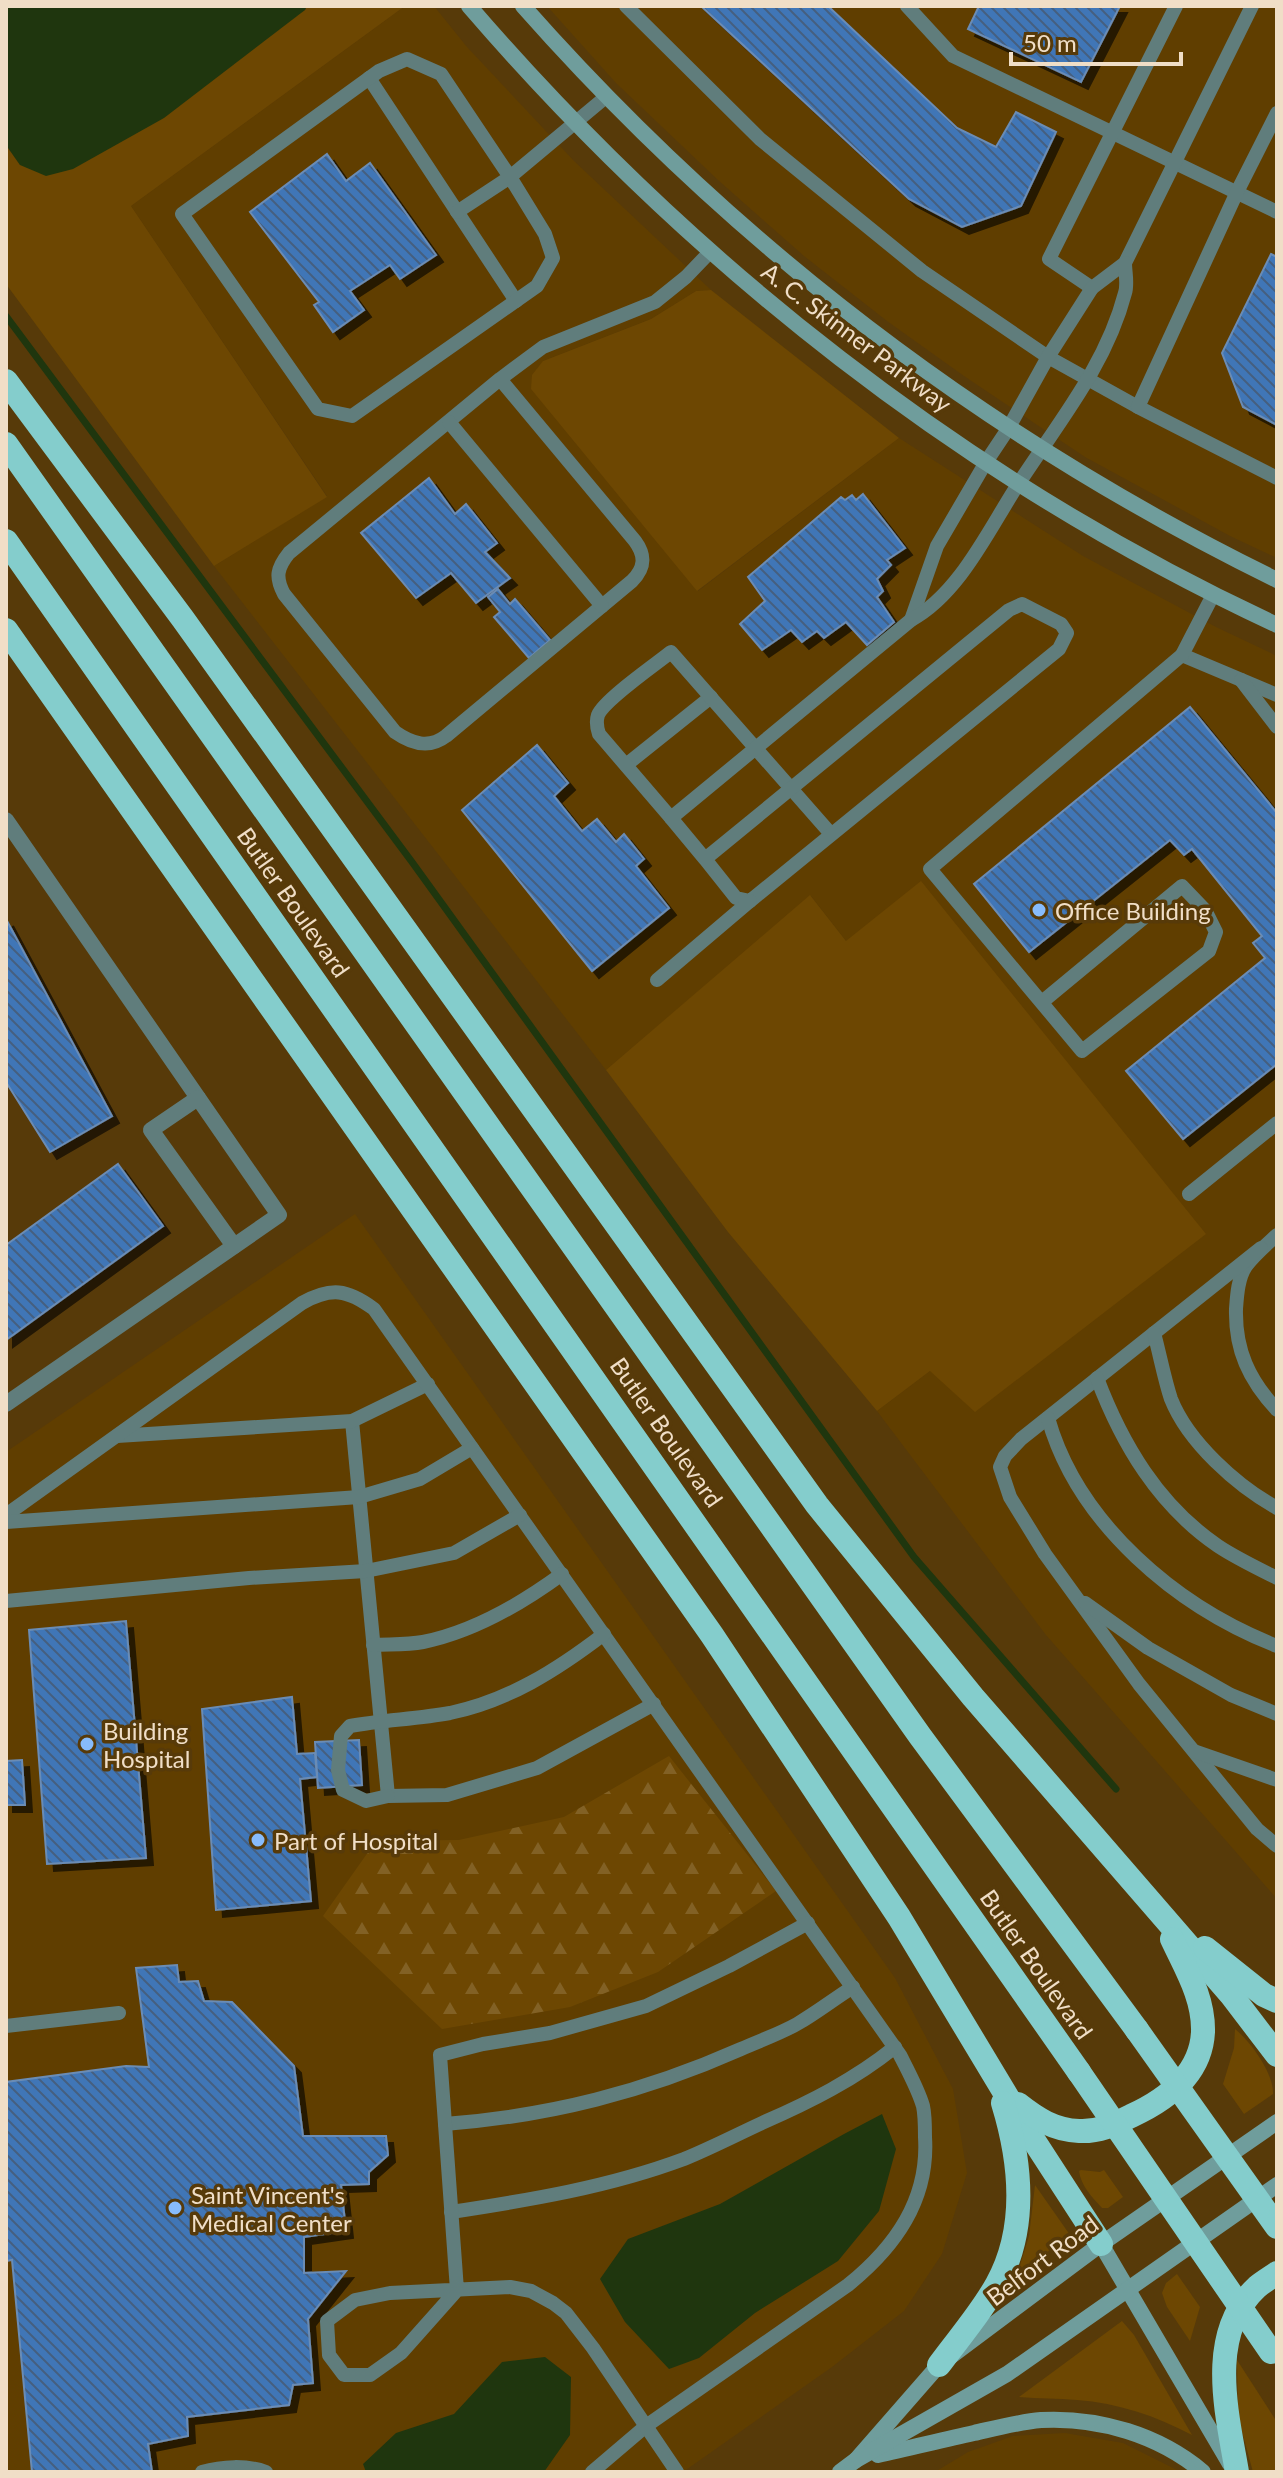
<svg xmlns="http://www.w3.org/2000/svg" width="1283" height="2478" viewBox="0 0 1283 2478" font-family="Lato,sans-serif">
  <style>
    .built { fill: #603e00 }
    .grass { fill: #6d4702 }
    .forest { fill: url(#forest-firs) }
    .water { fill: #1f360e }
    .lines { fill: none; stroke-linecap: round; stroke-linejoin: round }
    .stream { stroke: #1f360e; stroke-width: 7 }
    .building { fill: url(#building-back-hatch); stroke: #6b8cb5; stroke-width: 2; filter: url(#shadow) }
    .lane { stroke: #607d7c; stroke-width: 14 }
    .street { stroke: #607d7c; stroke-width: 16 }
    .secondary { stroke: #6f9d9c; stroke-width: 16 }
    .highway { stroke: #84cdcc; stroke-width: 24 }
    .highway-bridge { stroke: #84cdcc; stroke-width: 24 }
    .poi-dot { fill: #87bbfb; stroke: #573a09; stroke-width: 3 }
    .labels { text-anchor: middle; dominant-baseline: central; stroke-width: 7; stroke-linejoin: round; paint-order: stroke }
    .street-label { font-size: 24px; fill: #f0dec7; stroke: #573a09 }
    .poi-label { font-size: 24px; fill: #f0dec7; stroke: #573a09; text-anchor: start }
  </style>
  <defs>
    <pattern id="forest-firs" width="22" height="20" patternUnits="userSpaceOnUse" patternTransform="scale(2)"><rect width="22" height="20" fill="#6d4702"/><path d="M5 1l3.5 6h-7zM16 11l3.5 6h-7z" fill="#826125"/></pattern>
    <pattern id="building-back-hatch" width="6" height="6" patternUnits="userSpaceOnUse" patternTransform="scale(2)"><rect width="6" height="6" fill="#4076b7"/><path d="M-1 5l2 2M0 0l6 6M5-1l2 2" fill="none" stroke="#445f80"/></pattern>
    <filter id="shadow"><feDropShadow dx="7" dy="7" stdDeviation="0" flood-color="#0009"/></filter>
  </defs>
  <rect width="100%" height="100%" fill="#573a09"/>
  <!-- built -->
  <g class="built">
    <polygon points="405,6 434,6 467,47 574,161 711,290 696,291 651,319 543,361 698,591 899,438 1083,556 1216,627 1277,656 1277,1899 1046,1635 877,1411 930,1371 846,941 811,896 606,1070 214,566 327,496 131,206"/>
    <polygon points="547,6 1277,6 1277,558 1230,536 1085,457 964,376 887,321 804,256 718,180 616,83"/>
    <polygon points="355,1214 895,1978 953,2089 967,2173 942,2254 904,2311 832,2367 683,2472 6,2472 6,1452"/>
    <polygon points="1065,2433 1123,2443 1181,2472 935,2472 968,2452 1013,2436"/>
  </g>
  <!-- grass -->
  <g class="grass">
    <polygon points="307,6 405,6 131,206 327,497 214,566 6,284 6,145 20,165 305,10"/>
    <polygon points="711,290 899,438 697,591 531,389 532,375 543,361 651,319 696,291"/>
    <polygon points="921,881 1206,1234 975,1412 930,1371 877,1411 728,1232 606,1070 810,895 846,941"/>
    <path d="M1235 2029C1250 2041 1274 2073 1273 2094L1244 2114 1223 2084 1234 2048Z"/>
    <path d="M1081 2170 1100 2172 1104 2170 1123 2197 1108 2208H1102C1092 2197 1081 2186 1079 2171Z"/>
    <polygon points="1035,2185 1070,2235 1017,2275 1029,2236"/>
    <polygon points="1177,2274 1200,2307 1190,2341 1167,2307 1162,2293 1166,2283"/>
    <path d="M1122 2321 1134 2335 1192 2435C1156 2416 1118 2403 1077 2400 1058 2398 1038 2399 1019 2397Z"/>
    <polygon points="1237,2360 1277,2422 1277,2472 1253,2472 1238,2417"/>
  </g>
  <!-- forest -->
  <polygon class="forest" points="669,1756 776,1891 658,1972 570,2007 442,2029 323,1916 376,1841 459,1840 564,1817"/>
  <!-- water -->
  <g class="water">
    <polygon points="6,6 307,6 305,10 164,118 73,169 46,176 20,165 6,145"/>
    <polygon points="882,2114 896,2149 879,2211 838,2261 755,2313 699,2358 669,2369 625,2322 600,2279 628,2239 720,2204 844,2134"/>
    <polygon points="545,2357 571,2377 570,2435 544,2472 366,2472 363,2464 396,2433 454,2414 502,2362"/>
  </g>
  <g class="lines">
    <!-- stream -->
    <polyline class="stream" points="6,316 412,862 914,1557 1116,1789"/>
  </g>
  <!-- building -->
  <g class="building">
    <polygon points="701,6 828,6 957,128 996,147 1016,112 1056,132 1021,206 962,227 909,199"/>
    <polygon points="979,6 1120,6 1081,82 968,29"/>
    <polygon points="327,154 346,181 370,163 436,255 400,279 390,265 350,291 364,310 333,332 314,305 319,302 250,212"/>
    <polygon points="1271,254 1277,257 1277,425 1243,407 1222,353"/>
    <polygon points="429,478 455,514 466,504 497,543 485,552 510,578 476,603 451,573 416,598 361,533"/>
    <polygon points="863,494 905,548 887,560 891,565 877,579 883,591 877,597 894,622 867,645 846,622 824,638 817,631 802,642 791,630 762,650 740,624 765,601 748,577 841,497 845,500 852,495 856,500"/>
    <polygon points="498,589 510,604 515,599 550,640 529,658 494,617 500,612 488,597"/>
    <polygon points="1190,707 1277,813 1277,1064 1183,1139 1126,1071 1265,958 1253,943 1262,936 1192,849 1184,855 1170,840 1029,952 974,884"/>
    <polygon points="537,745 568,783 554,796 582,831 597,819 616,842 624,834 644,859 636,866 669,908 592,971 462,810"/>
    <polygon points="6,919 112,1116 50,1152 6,1082"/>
    <polygon points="118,1164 163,1226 6,1340 6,1245"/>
    <polygon points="126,1621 146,1858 47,1864 29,1630"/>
    <polygon points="292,1697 297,1754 315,1753 317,1777 300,1779 311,1901 216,1910 202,1709"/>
    <polygon points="359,1740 362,1785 318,1788 315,1742"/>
    <polygon points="22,1760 25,1805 6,1805 6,1761"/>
    <polygon points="177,1965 179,1982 198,1981 204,2001 232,2002 294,2066 303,2136 386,2136 388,2155 369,2172 369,2184 341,2185 346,2231 304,2237 304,2273 346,2271 308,2319 313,2383 293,2385 289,2405 187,2417 188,2436 148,2444 152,2472 32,2472 12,2260 6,2261 6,2082 126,2066 149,2067 136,1968"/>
  </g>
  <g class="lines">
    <!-- lane -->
    <g class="lane">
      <polyline points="626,6 760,139 922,271 1048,357 1138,407"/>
      <polyline points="907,6 953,56 1277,212"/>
      <polyline points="369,78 516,301"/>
      <polyline points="1277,113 1237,192 1138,407 1277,478"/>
      <polyline points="457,212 510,177 545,234 553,258 537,286 352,416 318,409 182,214 379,71 407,59 441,74 510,177 607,96"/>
      <polyline points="1092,288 1049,259 1176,6"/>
      <path d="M500 379 635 541C646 556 645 568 632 581L446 736C429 749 412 744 395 732L284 594C275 577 277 568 289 553L500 379 543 347 655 302 686 277 710 252"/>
      <polyline points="449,422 602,606"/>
      <polyline points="911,620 937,546 986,462 1008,429 1048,357 1092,288 1125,263 1252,6"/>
      <polyline points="1182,655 1277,695"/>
      <polyline points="1241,680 1277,727"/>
      <polyline points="626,765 711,697"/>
      <path d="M671 818 599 734C597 728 596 721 598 715 604 700 656 664 671 652L831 834"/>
      <path d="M705 859 736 898 750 901 1059 649 1067 633 1061 624 1022 604 1009 610 705 859 671 818 911 620C959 594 988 531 1017 486 1057 424 1106 366 1125 293 1128 284 1125 272 1125 263"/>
      <polyline points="657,980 750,901"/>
      <polyline points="1042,1002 1182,886 1205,910 1216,932 1209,951 1082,1051 930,869 1182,655 1213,595"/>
      <polyline points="1189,1194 1277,1123"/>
      <path d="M1277 1235C1266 1245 1255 1254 1246 1266 1238 1278 1237 1295 1236 1309 1235 1350 1249 1380 1277 1410"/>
      <polyline points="1261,1248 1021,1439 1005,1456 1000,1467 1010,1497 1045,1554 1139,1684 1257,1829 1277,1846"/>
      <path d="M1154 1333C1160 1355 1164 1378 1171 1399 1188 1442 1237 1486 1277 1508"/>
      <path d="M1097 1378C1122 1444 1158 1505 1218 1546 1236 1558 1257 1568 1277 1578"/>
      <path d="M1048 1418C1078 1524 1177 1607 1277 1646"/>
      <polyline points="352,1421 388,1796 447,1795 537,1768 654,1704"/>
      <polyline points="117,1436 352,1421 428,1384"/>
      <path d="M6 1515 302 1303C331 1287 347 1289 374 1309L900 2055C908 2071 918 2089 923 2106 925 2115 925 2127 925 2137 929 2200 895 2247 848 2285L646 2426 592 2472"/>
      <polyline points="6,1522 359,1497 420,1479 472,1448"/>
      <polyline points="6,1601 249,1578 366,1571 454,1553 520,1515"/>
      <polyline points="1085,1603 1148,1648 1231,1695 1277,1714"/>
      <path d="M373 1645C389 1644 407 1645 423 1642 473 1632 521 1604 562 1574"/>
      <polyline points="1194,1751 1277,1780"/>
      <path d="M388 1796 366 1801 343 1790 338 1770 341 1736 350 1726C383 1720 417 1719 450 1713 508 1701 557 1670 604 1634"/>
      <polyline points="6,2026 119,2013"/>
      <path d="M445 2124C550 2116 644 2092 741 2049 759 2041 779 2034 797 2024 816 2013 834 1999 853 1987"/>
      <path d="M451 2212C530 2200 609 2187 684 2159 711 2148 736 2135 762 2123 810 2102 854 2080 895 2047"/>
      <path d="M202 2472C222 2466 247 2465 266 2472"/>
      <polyline points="677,2472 593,2348 566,2313 553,2303 531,2291 510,2287 390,2293 355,2300 327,2321 329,2355 344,2375 370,2375 401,2353 457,2290 440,2055 483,2044 550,2033 646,2006 729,1966 808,1923"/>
    </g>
    <!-- street -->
    <g class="street">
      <polyline points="6,820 279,1215 6,1404"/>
      <polyline points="198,1098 151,1130 234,1246"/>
    </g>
    <!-- secondary -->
    <g class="secondary">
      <path d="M469 6C692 265 967 481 1277 625"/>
      <path d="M523 6C736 247 989 439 1277 580"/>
      <polyline points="1101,2244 1230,2464"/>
      <path d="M878 2455C910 2448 942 2440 974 2433 996 2428 1019 2422 1041 2420 1099 2417 1159 2435 1203 2472"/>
      <polyline points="856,2460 939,2365 1101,2244 1277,2122"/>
      <polyline points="840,2472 856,2460 1007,2374 1277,2185"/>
    </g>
    <!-- highway -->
    <g class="highway">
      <polyline points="6,381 183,619 817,1505 973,1697 1232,1996 1277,2055"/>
      <polyline points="6,444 920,1736 1137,2030"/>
      <polyline points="6,541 1079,2072"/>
      <polyline points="6,630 712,1635 899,1917 1029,2133 1101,2244"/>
      <polyline points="1205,1948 1264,1995 1277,2001"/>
      <path d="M1018 2104C1037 2119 1054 2130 1079 2131 1099 2132 1113 2125 1131 2116 1166 2100 1201 2074 1203 2032 1204 1998 1186 1969 1172 1939"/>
      <path d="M939 2365C958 2339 981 2313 997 2284 1028 2228 1021 2162 1003 2103"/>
      <path d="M1237 2472C1227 2413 1206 2334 1257 2287 1263 2282 1270 2278 1277 2273"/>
    </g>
    <!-- highway-bridge -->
    <g class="highway-bridge">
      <polyline points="1137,2030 1277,2227"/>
      <polyline points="1079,2072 1271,2352"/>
    </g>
  </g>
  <!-- markers -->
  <g class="poi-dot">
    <circle cx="1039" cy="910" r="8"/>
    <circle cx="87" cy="1744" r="8"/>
    <circle cx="258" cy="1840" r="8"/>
    <circle cx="175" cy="2208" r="8"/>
  </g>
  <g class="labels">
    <!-- street labels -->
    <g class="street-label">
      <text transform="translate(857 337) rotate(37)">A. C. Skinner Parkway</text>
      <text transform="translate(294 902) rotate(55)">Butler Boulevard</text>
      <text transform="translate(667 1432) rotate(55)">Butler Boulevard</text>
      <text transform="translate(1037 1964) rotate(55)">Butler Boulevard</text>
      <text transform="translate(1042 2260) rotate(-37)">Belfort Road</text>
    </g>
    <!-- poi labels -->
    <g class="poi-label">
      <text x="1055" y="910">Office Building</text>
      <text x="103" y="1730">Building<tspan x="103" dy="28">Hospital</tspan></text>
      <text x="274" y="1840">Part of Hospital</text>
      <text x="191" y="2194">Saint Vincent's<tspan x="191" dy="28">Medical Center</tspan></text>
    </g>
  </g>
  <!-- border -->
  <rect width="1283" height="2478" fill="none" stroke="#f0dec7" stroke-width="16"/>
  <!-- scale -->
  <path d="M1011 52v12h170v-12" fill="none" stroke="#f0dec7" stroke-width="4"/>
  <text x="1023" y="52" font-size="24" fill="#f0dec7" stroke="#573a09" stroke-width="6" paint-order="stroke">50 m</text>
</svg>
